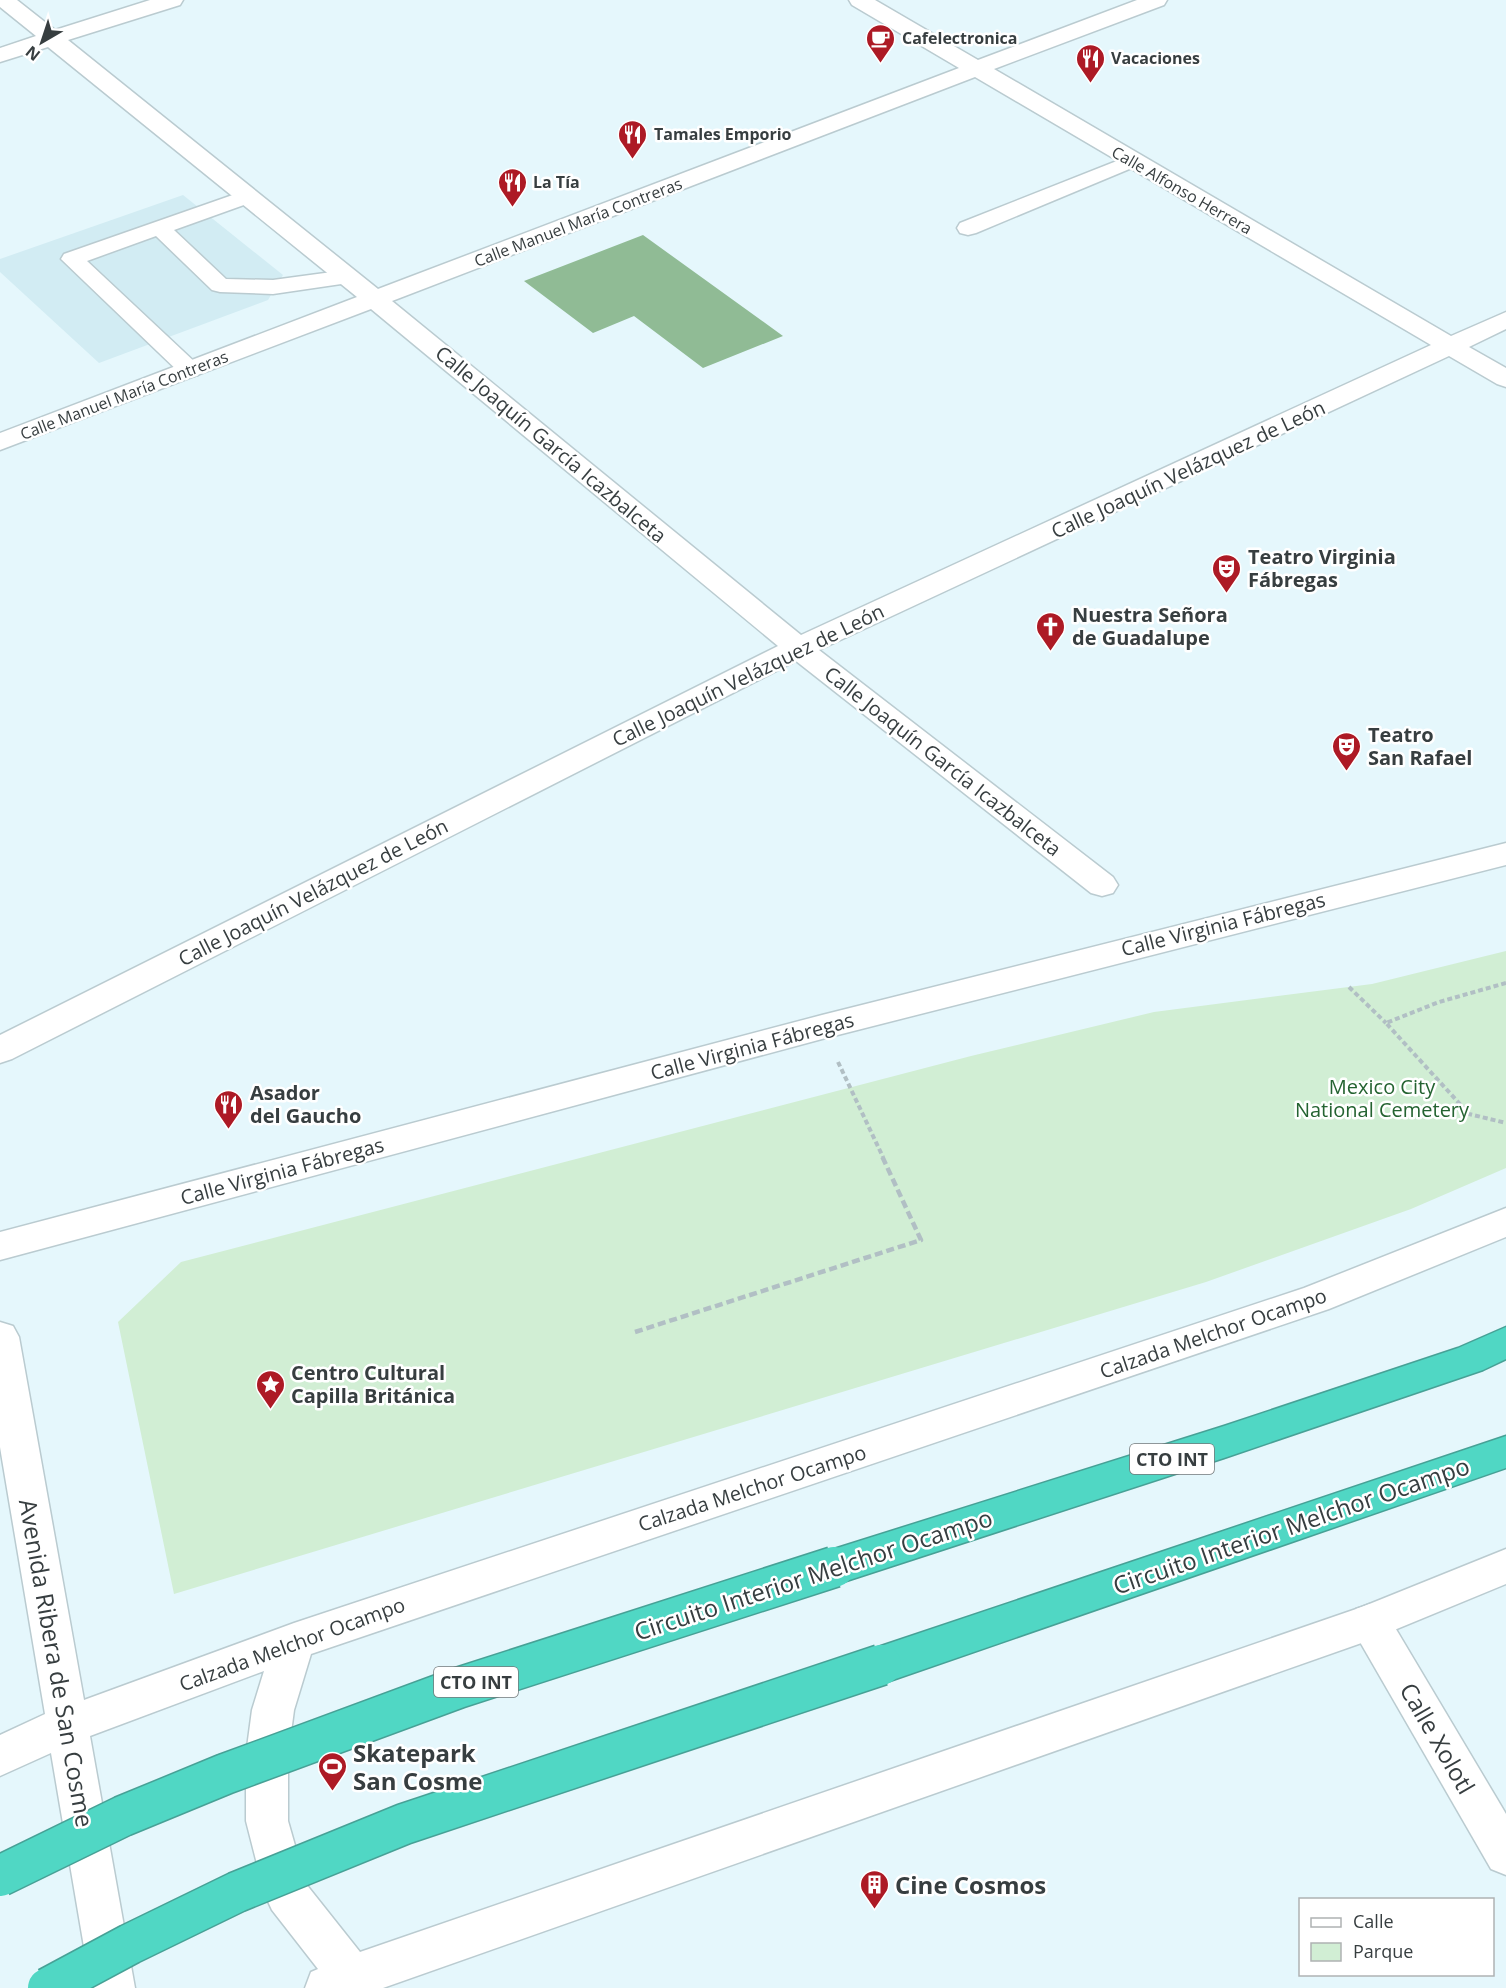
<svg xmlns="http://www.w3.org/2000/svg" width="1506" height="1988" viewBox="0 0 1506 1988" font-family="'Open Sans',sans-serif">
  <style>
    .built { fill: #d2ecf3 }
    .green { fill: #d1eed4 }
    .forest { fill: #90bb95 }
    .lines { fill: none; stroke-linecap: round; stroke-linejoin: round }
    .lane-casing { stroke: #bacbd0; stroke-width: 3 }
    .street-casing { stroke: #bacbd0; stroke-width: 3 }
    .secondary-casing { stroke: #bacbd0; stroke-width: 3 }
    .highway-casing { stroke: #47a196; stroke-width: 3 }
    .path-far1 { stroke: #b1bfc4; stroke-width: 4; stroke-dasharray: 5 3; stroke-linecap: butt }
    .path { stroke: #b1bfc4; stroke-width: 4.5; stroke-dasharray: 8 4; stroke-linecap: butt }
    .lane { fill: #fff; fill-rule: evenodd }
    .street { fill: #fff; fill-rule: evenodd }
    .secondary { fill: #fff; fill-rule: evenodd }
    .highway { fill: #50d7c4; fill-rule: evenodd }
    .highway-bridge-casing { stroke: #47a196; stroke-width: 43; stroke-linecap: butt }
    .highway-bridge { stroke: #50d7c4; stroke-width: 40 }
    .labels { text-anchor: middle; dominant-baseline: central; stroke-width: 5; stroke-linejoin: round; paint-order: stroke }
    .far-poi-label { font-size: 16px; font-weight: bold; fill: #373e40; stroke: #fff; text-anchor: start }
    .far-street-label { font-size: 16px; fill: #373e40; stroke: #fff }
    .shield { fill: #fff; stroke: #737879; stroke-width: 1.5 }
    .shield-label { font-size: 18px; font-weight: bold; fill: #373e40 }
    .street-label { font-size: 20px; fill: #373e40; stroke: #fff }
    .poi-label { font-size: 20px; font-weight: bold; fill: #373e40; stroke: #fff; text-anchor: start }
    .park-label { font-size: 20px; fill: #246331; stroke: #fff }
    .near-street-label { font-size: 24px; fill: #373e40; stroke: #fff }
    .near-poi-label { font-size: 24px; font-weight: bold; fill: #373e40; stroke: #fff; text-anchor: start }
  </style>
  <rect width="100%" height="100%" fill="#e5f7fc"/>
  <!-- built -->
  <polygon class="built" points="183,195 283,275 268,300 99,363 0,272 0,259"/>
  <!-- green -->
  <polygon class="green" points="1506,951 1506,1168 1411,1209 1206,1282 174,1594 118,1322 181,1262 971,1056 1154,1012 1372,984"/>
  <!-- forest -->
  <polygon class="forest" points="643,235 783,336 703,368 634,316 593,333 524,281"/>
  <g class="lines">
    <defs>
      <g id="lane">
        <polygon points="1132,155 1139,157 1143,161 1139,165 976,233 968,235 960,233 957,228 960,223"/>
        <polygon points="247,190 255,191 258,196 255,201 174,230 226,279 273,280 347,270 355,272 358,277 355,282 273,294 220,292 212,290 156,236 87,261 198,365 202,370 198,375 190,377 182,375 61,259 64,254"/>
      </g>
      <g id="street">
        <path d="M0 0H17L55 30 150 0H183L180 5 68 40 378 289 959 68 852 5 849 0H875L978 60 1137 0H1167L1164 5 994 69 1451 336 1506 312V329L1469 347 1506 368V387L1497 384 1449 356 819 650 1113 877 1118 885 1113 893 1102 896 1091 893 796 661 12 1059 0 1063V1035L778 646 371 309 0 450V433L357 297 48 47 0 62V48L36 36 0 7ZM975 77 1431 345 801 635 392 301Z"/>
        <polygon points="1506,843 1506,865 822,1039 0,1260 0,1232 822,1015"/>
        <polygon points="1370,1604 1384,1609 1506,1814 1506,1875 1491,1869 1356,1635 1350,1622 1356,1609"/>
      </g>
      <polygon id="secondary" points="1506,1208 1506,1237 1329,1309 311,1654 294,1710 288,1755 288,1821 306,1884 360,1952 1362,1607 1506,1549 1506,1584 1370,1640 383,1988 305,1988 311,1972 318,1969 272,1910 265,1895 246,1821 246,1755 252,1710 264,1671 90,1736 135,1988 91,1988 51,1753 0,1776 0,1735 45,1714 0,1447 0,1322 13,1326 19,1337 84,1700 294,1623 1304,1288"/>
      <g id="highway">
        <polygon points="1506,1327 1506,1359 1483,1370 1224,1458 834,1585 820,1579 814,1567 820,1555 834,1549 1224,1426 1458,1348"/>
        <polygon points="1506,1436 1506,1468 881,1684 867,1678 861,1665 867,1652 881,1646"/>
      </g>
    </defs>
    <!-- lane casing -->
    <use href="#lane" class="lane-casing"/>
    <!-- street casing -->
    <use href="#street" class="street-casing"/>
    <!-- secondary casing -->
    <use href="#secondary" class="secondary-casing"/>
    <!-- highway casing -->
    <use href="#highway" class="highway-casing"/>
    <!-- path-far1 -->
    <g class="path-far1">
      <polyline points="1506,983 1439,1002 1386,1023 1469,1114 1506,1123"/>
      <polyline points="1349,987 1386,1023"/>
      <polyline points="838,1062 883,1157"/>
    </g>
    <!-- path -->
    <polyline class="path" points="635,1332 921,1240 882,1156"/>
    <!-- lane -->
    <use href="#lane" class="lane"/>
    <!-- street -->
    <use href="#street" class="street"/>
    <!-- secondary -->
    <use href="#secondary" class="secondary"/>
    <!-- highway -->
    <use href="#highway" class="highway"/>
    <defs>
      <g id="highway-bridge">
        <polyline points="0,1876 123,1816 225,1774 458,1688 834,1567"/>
        <polyline points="48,1988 130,1944 237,1892 404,1824 881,1665"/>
      </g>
    </defs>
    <!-- highway-bridge casing -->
    <use href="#highway-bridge" class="highway-bridge-casing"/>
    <!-- highway-bridge -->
    <use href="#highway-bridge" class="highway-bridge"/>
  </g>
  <!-- icons -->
  <defs>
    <symbol id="cafe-pin" viewBox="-11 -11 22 30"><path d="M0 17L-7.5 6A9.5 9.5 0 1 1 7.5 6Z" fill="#ad1a25" stroke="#fff"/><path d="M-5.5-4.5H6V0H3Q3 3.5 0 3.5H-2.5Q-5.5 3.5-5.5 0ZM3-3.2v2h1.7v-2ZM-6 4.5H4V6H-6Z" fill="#fff"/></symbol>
    <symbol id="restaurant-pin" viewBox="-11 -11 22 30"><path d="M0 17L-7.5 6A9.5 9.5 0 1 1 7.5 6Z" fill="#ad1a25" stroke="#fff"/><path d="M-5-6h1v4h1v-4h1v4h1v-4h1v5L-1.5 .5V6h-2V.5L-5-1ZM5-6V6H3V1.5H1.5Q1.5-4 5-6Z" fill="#fff"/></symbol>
    <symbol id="theatre-pin" viewBox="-11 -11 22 30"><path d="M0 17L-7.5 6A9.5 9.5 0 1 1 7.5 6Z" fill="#ad1a25" stroke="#fff"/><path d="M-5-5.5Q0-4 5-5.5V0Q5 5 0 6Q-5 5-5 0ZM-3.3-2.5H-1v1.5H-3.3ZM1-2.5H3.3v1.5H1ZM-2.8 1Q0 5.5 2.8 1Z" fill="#fff"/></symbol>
    <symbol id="church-pin" viewBox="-11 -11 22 30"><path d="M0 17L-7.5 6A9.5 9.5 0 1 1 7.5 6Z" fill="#ad1a25" stroke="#fff"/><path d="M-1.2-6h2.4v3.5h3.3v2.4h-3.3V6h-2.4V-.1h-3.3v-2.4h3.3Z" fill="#fff"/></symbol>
    <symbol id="sight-pin" viewBox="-11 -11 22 30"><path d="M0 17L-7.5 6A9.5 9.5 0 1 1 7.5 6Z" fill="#ad1a25" stroke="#fff"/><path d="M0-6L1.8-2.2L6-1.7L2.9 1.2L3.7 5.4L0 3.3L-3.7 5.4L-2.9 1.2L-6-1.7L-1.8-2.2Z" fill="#fff"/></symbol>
    <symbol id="stadium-pin" viewBox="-11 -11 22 30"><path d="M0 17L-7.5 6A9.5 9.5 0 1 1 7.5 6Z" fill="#ad1a25" stroke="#fff"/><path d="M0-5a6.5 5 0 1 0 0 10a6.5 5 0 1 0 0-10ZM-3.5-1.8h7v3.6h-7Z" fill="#fff"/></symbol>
    <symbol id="building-pin" viewBox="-11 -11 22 30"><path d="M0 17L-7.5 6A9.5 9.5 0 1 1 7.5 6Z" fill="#ad1a25" stroke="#fff"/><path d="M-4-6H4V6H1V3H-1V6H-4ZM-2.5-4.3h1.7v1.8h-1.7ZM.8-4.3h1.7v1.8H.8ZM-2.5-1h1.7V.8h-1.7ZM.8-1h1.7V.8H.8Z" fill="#fff"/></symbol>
  </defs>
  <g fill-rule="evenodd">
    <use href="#cafe-pin" x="864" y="22" width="33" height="45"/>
    <use href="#restaurant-pin" x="1074" y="42" width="33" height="45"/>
    <use href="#restaurant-pin" x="616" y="118" width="33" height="45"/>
    <use href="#restaurant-pin" x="496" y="166" width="33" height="45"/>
    <use href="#theatre-pin" x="1210" y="552" width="33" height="45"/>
    <use href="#church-pin" x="1034" y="610" width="33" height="45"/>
    <use href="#theatre-pin" x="1330" y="730" width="33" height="45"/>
    <use href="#restaurant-pin" x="212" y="1088" width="33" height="45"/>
    <use href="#sight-pin" x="254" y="1368" width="33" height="45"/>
    <use href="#stadium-pin" x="316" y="1750" width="33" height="45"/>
    <use href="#building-pin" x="858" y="1868" width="33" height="45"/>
  </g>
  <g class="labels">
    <!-- far-poi labels -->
    <g class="far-poi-label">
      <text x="902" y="38">Cafelectronica</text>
      <text x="1111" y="58">Vacaciones</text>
      <text x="654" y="134">Tamales Emporio</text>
      <text x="533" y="182">La Tía</text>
    </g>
    <!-- far-street labels -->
    <g class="far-street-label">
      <text transform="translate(1182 190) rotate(30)">Calle Alfonso Herrera</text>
      <text transform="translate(578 222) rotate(-21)">Calle Manuel María Contreras</text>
      <text transform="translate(124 395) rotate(-21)">Calle Manuel María Contreras</text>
    </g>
    <!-- shield labels -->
    <g class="shield">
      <rect x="1130" y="1444" width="84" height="30" rx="4.5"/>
      <rect x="434" y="1667" width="84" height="30" rx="4.5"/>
    </g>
    <g class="shield-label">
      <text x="1172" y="1459">CTO INT</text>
      <text x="476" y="1682">CTO INT</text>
    </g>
    <!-- street labels -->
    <g class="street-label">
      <text transform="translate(551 444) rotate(40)">Calle Joaquín García Icazbalceta</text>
      <text transform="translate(1188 469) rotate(-25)">Calle Joaquín Velázquez de León</text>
      <text transform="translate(748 675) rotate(-26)">Calle Joaquín Velázquez de León</text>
      <text transform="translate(943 761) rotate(38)">Calle Joaquín García Icazbalceta</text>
      <text transform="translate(313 892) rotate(-27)">Calle Joaquín Velázquez de León</text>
      <text transform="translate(1223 924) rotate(-14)">Calle Virginia Fábregas</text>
      <text transform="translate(752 1046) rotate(-15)">Calle Virginia Fábregas</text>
      <text transform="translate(282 1171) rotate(-15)">Calle Virginia Fábregas</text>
      <text transform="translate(1213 1333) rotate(-19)">Calzada Melchor Ocampo</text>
      <text transform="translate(752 1488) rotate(-18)">Calzada Melchor Ocampo</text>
      <text transform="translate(292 1644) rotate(-20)">Calzada Melchor Ocampo</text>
    </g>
    <!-- poi labels -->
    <g class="poi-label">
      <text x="1248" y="556">Teatro Virginia<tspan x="1248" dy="23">Fábregas</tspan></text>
      <text x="1072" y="614">Nuestra Señora<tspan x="1072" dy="23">de Guadalupe</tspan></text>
      <text x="1368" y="734">Teatro<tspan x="1368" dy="23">San Rafael</tspan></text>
      <text x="250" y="1092">Asador<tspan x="250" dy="23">del Gaucho</tspan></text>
      <text x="291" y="1372">Centro Cultural<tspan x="291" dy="23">Capilla Británica</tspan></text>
    </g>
    <!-- park labels -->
    <g class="park-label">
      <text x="1382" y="1086">Mexico City<tspan x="1382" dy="23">National Cemetery</tspan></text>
    </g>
    <!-- near-street labels -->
    <g class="near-street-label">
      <text transform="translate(1291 1525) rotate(-19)">Circuito Interior Melchor Ocampo</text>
      <text transform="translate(813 1574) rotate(-18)">Circuito Interior Melchor Ocampo</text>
      <text transform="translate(57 1663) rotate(80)">Avenida Ribera de San Cosme</text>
      <text transform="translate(1438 1738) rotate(60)">Calle Xolotl</text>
    </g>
    <!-- near-poi labels -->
    <g class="near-poi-label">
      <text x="353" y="1752">Skatepark<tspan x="353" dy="28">San Cosme</tspan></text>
      <text x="895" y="1884">Cine Cosmos</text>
    </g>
  </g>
  <!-- legend -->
  <rect x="1299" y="1898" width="195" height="78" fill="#ffffff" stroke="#afb2b3" stroke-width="1.5"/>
  <rect x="1311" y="1918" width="30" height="9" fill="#ffffff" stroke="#afb2b3" stroke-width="1.5"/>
  <text x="1353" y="1928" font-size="18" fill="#373e40">Calle</text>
  <rect x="1311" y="1943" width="30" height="18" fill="#d1eed4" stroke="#afb2b3" stroke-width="1.5"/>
  <text x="1353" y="1958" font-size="18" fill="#373e40">Parque</text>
  <!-- north arrow -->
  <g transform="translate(42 42) rotate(219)" stroke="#ffffff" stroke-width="4.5" paint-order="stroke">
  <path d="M0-4.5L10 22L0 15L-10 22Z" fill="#373e40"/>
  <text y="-9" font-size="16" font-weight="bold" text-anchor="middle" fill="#373e40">N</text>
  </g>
</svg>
